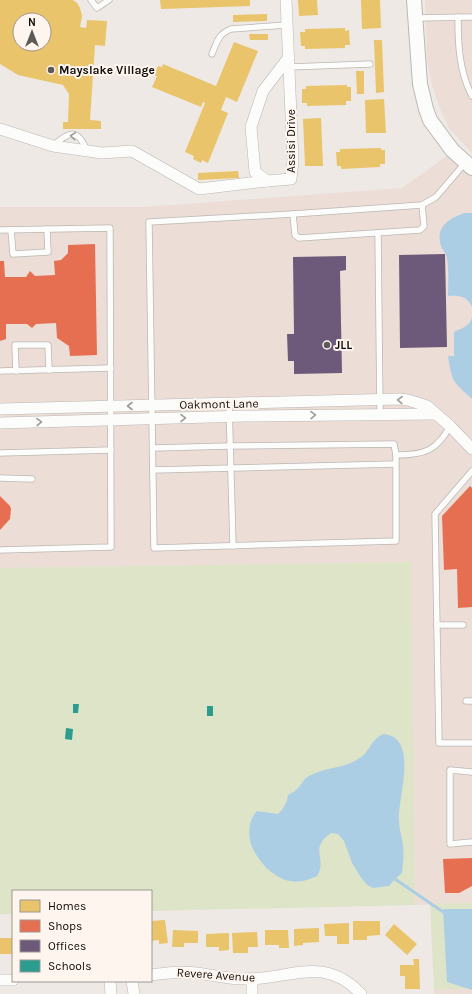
<svg xmlns="http://www.w3.org/2000/svg" width="472" height="994" viewBox="0 0 472 994" font-family="Karla,sans-serif">
  <style>
    .commercial { fill: #ecddd7 }
    .green { fill: #dee4c7 }
    .water { fill: #accee5 }
    .homes { fill: #e9c46a; fill-rule: evenodd }
    .shops { fill: #e76f51 }
    .offices { fill: #6d597a }
    .schools { fill: #2a9d8f }
    .lines { fill: none; stroke-linecap: round; stroke-linejoin: round }
    .stream { stroke: #accee5; stroke-width: 3 }
    .service-casing { stroke: #bbb7b4; stroke-width: 7 }
    .minor-casing { stroke: #bbb7b4; stroke-width: 12 }
    .tertiary-casing { stroke: #bbb7b4; stroke-width: 16 }
    .service { stroke: #fcfcfb; stroke-width: 5.5 }
    .minor { stroke: #fcfcfb; stroke-width: 11 }
    .tertiary { stroke: #fcfcfb; stroke-width: 14 }
    .oneway { stroke: #9d9c9a }
    .poi-dot { fill: #5c5956; stroke: #fef5ee; stroke-width: 1.5 }
    .labels { text-anchor: middle; dominant-baseline: central; stroke-width: 4; stroke-linejoin: round; paint-order: stroke }
    .poi-label { font-size: 12px; font-weight: bold; fill: #0e0b09; stroke: #fef5ee; text-anchor: start }
    .street-label { font-size: 12px; fill: #0e0b09; stroke: #fef5ee }
  </style>
  <rect width="100%" height="100%" fill="#eee9e4"/>
  <!-- commercial -->
  <g class="commercial">
    <polygon points="425,0 472,0 472,153 449,128 440,109 431,82 427,60"/>
    <polygon points="448,155 472,176 472,903 415,905 410,562 0,568 0,207 144,207 402,188"/>
    <rect x="434" y="989" width="38" height="5"/>
  </g>
  <!-- green -->
  <g class="green">
    <polygon points="411,562 415,905 151,911 151,891 13,891 13,914 0,914 0,568"/>
    <polygon points="472,903 472,989 434,989 430,904"/>
  </g>
  <!-- water -->
  <g class="water">
    <path d="M465 213H472V307C467 296 459 295 448 296 448 283 449 270 447 258 446 253 443 251 441 246 435 227 449 218 465 213Z"/>
    <path d="M472 317V399C453 381 452 383 448 356H454V332C461 328 470 327 472 317Z"/>
    <path d="M384 734C420 738 397 799 399 821 399 829 402 837 403 845 404 854 403 864 402 873L395 879 389 886 373 888 367 885 360 876 352 863 344 841 338 834 331 833C308 849 328 858 317 876 308 880 300 883 290 881 274 878 260 863 253 849 247 838 248 819 257 811L278 814C284 808 287 803 288 795 291 793 296 791 298 788 302 784 303 779 309 776 324 767 343 769 358 759 370 753 371 738 384 734Z"/>
    <polygon points="443,909 472,909 472,990 447,982"/>
  </g>
  <!-- homes -->
  <g class="homes">
    <path d="M0 0H73L77 3 80 8 82 16 80 27 86 28 87 20 107 21 105 46 95 45 90 120 101 121V129H63V122H68L69 94 63 85 18 75 0 64ZM20 20H44V44H20Z"/>
    <polygon points="160,0 250,0 250,6 161,9"/>
    <polygon points="298,0 317,0 318,15 299,16"/>
    <polygon points="361,0 380,0 381,28 362,29"/>
    <polygon points="267,14 267,21 233,22 233,15"/>
    <polygon points="345,28 345,31 349,30 350,45 345,45 345,48 305,49 305,46 301,46 300,32 305,32 305,29"/>
    <polygon points="249,34 268,34 268,40 250,40"/>
    <polygon points="374,40 382,40 384,92 376,93"/>
    <polygon points="234,42 258,51 237,102 226,97 221,110 228,113 208,163 202,160 201,163 193,159 194,156 185,152 205,103 203,102 201,107 152,87 157,76 154,75 158,66 162,67 163,64 216,86"/>
    <polygon points="356,71 364,71 364,94 357,94"/>
    <polygon points="347,85 347,87 351,87 351,101 346,101 346,105 307,106 307,103 302,103 302,89 306,89 306,86"/>
    <polygon points="384,99 386,133 366,133 365,100"/>
    <polygon points="321,118 323,166 305,166 303,119"/>
    <polygon points="381,148 381,150 385,150 385,164 380,164 380,167 341,169 341,166 337,166 336,152 340,152 340,149"/>
    <polygon points="238,171 239,178 198,180 198,173"/>
    <polygon points="165,920 168,943 159,944 159,940 151,941 151,921"/>
    <polygon points="353,921 380,921 380,935 367,936 367,940 353,940"/>
    <polygon points="349,923 349,944 337,944 337,936 325,936 324,924"/>
    <polygon points="394,924 417,944 407,955 385,935"/>
    <polygon points="319,928 319,942 303,943 303,945 294,946 294,929"/>
    <polygon points="173,930 198,931 198,943 184,943 184,947 172,947"/>
    <polygon points="265,930 288,930 289,948 279,948 279,945 265,945"/>
    <polygon points="257,932 258,947 248,947 248,953 233,953 232,933"/>
    <polygon points="229,933 229,950 219,951 219,947 206,947 206,934"/>
    <rect x="0" y="938" width="13" height="16"/>
    <polygon points="413,959 419,959 420,989 405,989 405,976 400,976 400,965 414,965"/>
  </g>
  <!-- shops -->
  <g class="shops">
    <polygon points="95,244 97,355 70,356 69,346 57,338 56,323 36,324 32,328 27,324 6,324 6,339 0,341 0,261 4,261 5,277 26,277 30,271 35,276 55,275 54,261 61,260 68,253 68,245"/>
    <polygon points="470,486 472,488 472,607 458,608 457,569 444,570 442,516"/>
    <polygon points="0,496 10,506 11,509 10,519 0,530"/>
    <polygon points="472,858 472,886 459,893 445,893 443,859"/>
  </g>
  <!-- offices -->
  <g class="offices">
    <polygon points="445,254 447,347 400,348 399,255"/>
    <polygon points="346,256 346,270 340,271 342,373 294,374 294,361 288,361 287,334 294,334 293,257"/>
  </g>
  <!-- schools -->
  <g class="schools">
    <polygon points="73,704 79,704 78,713 73,713"/>
    <rect x="207" y="706" width="6" height="10"/>
    <polygon points="66,728 73,729 72,740 65,739"/>
  </g>
  <g class="lines">
    <!-- stream -->
    <polyline class="stream" points="395,879 446,914"/>
    <defs>
      <g id="service">
        <polyline points="91,0 97,8 109,0"/>
        <path d="M458 17C458 44 459 71 472 96"/>
        <polyline points="416,18 472,17"/>
        <path d="M212 54C217 42 218 34 231 29L287 25"/>
        <polyline points="289,67 370,64"/>
        <path d="M53 146C70 130 78 129 87 151"/>
        <polyline points="293,214 422,205"/>
        <polyline points="0,230 110,228 111,547 0,550"/>
        <polyline points="11,230 13,254 48,252 47,229"/>
        <polyline points="378,233 380,414"/>
        <polyline points="0,371 111,368"/>
        <polyline points="16,371 15,345 48,345 49,370"/>
        <polyline points="229,404 233,546"/>
        <polyline points="153,448 230,446 394,444 396,455 396,541 154,548 149,222 293,214 295,235 299,238 420,230 424,226 422,205 436,197 465,163"/>
        <polyline points="0,453 111,450"/>
        <path d="M396 455C424 455 437 451 450 426"/>
        <polyline points="153,470 395,464"/>
        <polyline points="472,471 435,514 439,743 472,743"/>
        <polyline points="0,478 32,479"/>
        <polyline points="437,625 463,625"/>
        <polyline points="466,701 472,701"/>
        <polyline points="472,772 450,770 450,844 472,842"/>
      </g>
      <g id="minor">
        <polyline points="286,0 293,161 291,179 267,181 255,172 251,127 263,91 289,57"/>
        <polyline points="0,129 53,146 102,153 132,151 199,189 267,181"/>
        <polyline points="0,409 399,399 408,400 427,406 450,426 472,449"/>
        <polyline points="0,423 245,416 435,414"/>
        <path d="M151 975C166 973 181 971 197 973 212 975 227 979 242 979 287 981 323 953 361 994"/>
        <polyline points="0,980 13,980"/>
        <polyline points="110,981 111,994"/>
        <polyline points="132,981 134,994"/>
        <polyline points="252,994 252,980"/>
      </g>
      <polyline id="tertiary" points="414,0 420,84 426,109 430,120 452,150 472,168"/>
    </defs>
    <!-- service casing -->
    <use href="#service" class="service-casing"/>
    <!-- minor casing -->
    <use href="#minor" class="minor-casing"/>
    <!-- tertiary casing -->
    <use href="#tertiary" class="tertiary-casing"/>
    <!-- service -->
    <use href="#service" class="service"/>
    <!-- minor -->
    <use href="#minor" class="minor"/>
    <!-- tertiary -->
    <use href="#tertiary" class="tertiary"/>
  </g>
  <!-- one-way arrows -->
  <defs><path id="oneway-chevron" d="M-2-3.5L2.5 0L-2 3.5" fill="none" stroke-width="1.6" stroke-linecap="round" stroke-linejoin="round"/></defs>
  <g class="oneway">
    <use href="#oneway-chevron" transform="translate(73 136) rotate(-175)"/>
    <use href="#oneway-chevron" transform="translate(400 400) rotate(-178)"/>
    <use href="#oneway-chevron" transform="translate(130 406) rotate(180)"/>
    <use href="#oneway-chevron" transform="translate(313 415) rotate(-1)"/>
    <use href="#oneway-chevron" transform="translate(183 418) rotate(-1)"/>
    <use href="#oneway-chevron" transform="translate(39 422) rotate(-2)"/>
  </g>
  <!-- markers -->
  <g class="poi-dot">
    <circle cx="51" cy="70" r="4"/>
    <circle cx="327" cy="345" r="4"/>
  </g>
  <g class="labels">
    <!-- poi labels -->
    <g class="poi-label">
      <text x="59" y="70">Mayslake Village</text>
      <text x="335" y="345">JLL</text>
    </g>
    <!-- street labels -->
    <g class="street-label">
      <text transform="translate(291 141) rotate(-90)">Assisi Drive</text>
      <text transform="translate(219 404) rotate(-1)">Oakmont Lane</text>
      <text transform="translate(216 975) rotate(4)">Revere Avenue</text>
    </g>
  </g>
  <!-- legend -->
  <rect x="12" y="890" width="140" height="92" fill="#fef5ee" stroke="#9e9792"/>
  <rect x="20" y="900" width="20" height="12" fill="#e9c46a" stroke="#9e9792"/>
  <text x="48" y="910" font-size="12" fill="#0e0b09">Homes</text>
  <rect x="20" y="920" width="20" height="12" fill="#e76f51" stroke="#9e9792"/>
  <text x="48" y="930" font-size="12" fill="#0e0b09">Shops</text>
  <rect x="20" y="940" width="20" height="12" fill="#6d597a" stroke="#9e9792"/>
  <text x="48" y="950" font-size="12" fill="#0e0b09">Offices</text>
  <rect x="20" y="960" width="20" height="12" fill="#2a9d8f" stroke="#9e9792"/>
  <text x="48" y="970" font-size="12" fill="#0e0b09">Schools</text>
  <!-- north arrow -->
  <g transform="translate(32 32)"><circle r="19" fill="#fef5ee" stroke="#9e9792"/>
  <path d="M0-3L7 15L0 10L-7 15Z" fill="#5c5956"/>
  <text y="-6" font-size="11" font-weight="bold" text-anchor="middle" fill="#0e0b09">N</text>
  </g>
</svg>
